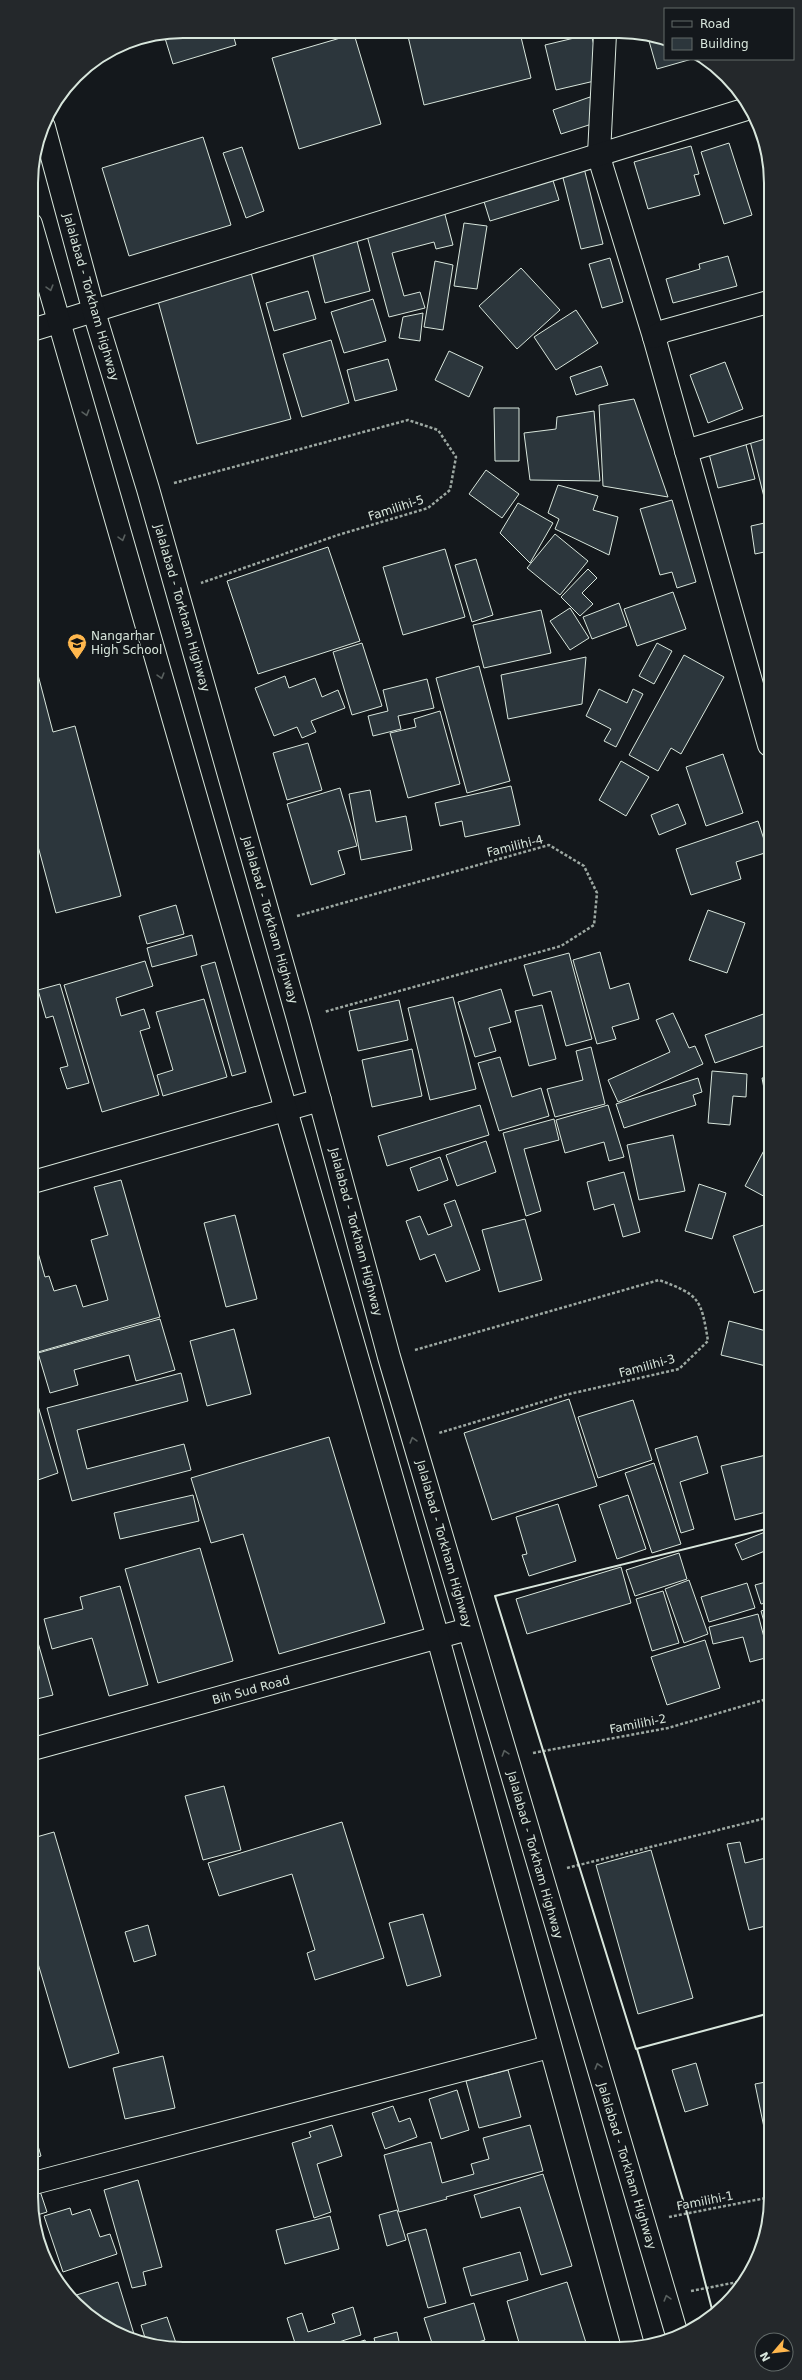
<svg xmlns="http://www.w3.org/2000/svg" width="802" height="2380" viewBox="0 0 802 2380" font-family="'DejaVu Sans',sans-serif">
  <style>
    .building { fill: #2c363c; stroke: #d8e6dc }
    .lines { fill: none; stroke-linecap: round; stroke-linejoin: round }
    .minor-casing { stroke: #d8e6dc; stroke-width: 24 }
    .major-casing { stroke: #d8e6dc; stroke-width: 24 }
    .highway-casing { stroke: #d8e6dc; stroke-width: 24 }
    .path { stroke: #9da8a2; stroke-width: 2.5; stroke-dasharray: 3 2; stroke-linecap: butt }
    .minor { stroke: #14181c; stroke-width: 22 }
    .major { stroke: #14181c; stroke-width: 22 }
    .highway { stroke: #14181c; stroke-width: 22 }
    .wall { stroke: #d8e6dc; stroke-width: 2 }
    .oneway { stroke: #59605f }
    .labels { text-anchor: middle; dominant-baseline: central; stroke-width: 3; stroke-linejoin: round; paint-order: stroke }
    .street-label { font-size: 12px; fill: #d8e6dc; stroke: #14181c }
    .poi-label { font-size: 12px; fill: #d8e6dc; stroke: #14181c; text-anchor: start }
    .rim { fill: none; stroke: #d8e6dc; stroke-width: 2 }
  </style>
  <rect width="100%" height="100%" fill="#14181c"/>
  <!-- building -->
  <g class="building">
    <polygon points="183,31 232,31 236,45 173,64 164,35"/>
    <polygon points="407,32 520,33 531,78 424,105"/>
    <polygon points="354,34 381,124 299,149 272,58"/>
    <polygon points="591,34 603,79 556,90 545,45"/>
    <polygon points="647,34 665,40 665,59 692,59 657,69"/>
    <polygon points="590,97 598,122 561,134 553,110"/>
    <polygon points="203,137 231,225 129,256 102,168"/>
    <polygon points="729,143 752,215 724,224 701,152"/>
    <polygon points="691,146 699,174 694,175 700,195 648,209 634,162"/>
    <polygon points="242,147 264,211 246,218 223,153"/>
    <polygon points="584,168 603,244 581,249 562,174"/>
    <polygon points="551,174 559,200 490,221 482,195"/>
    <polygon points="444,211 453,245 436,249 434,242 392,253 404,296 420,292 425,308 389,317 366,232"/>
    <polygon points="464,223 487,226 477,289 454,286"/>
    <polygon points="357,241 370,291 325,303 312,252"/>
    <polygon points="728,256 737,286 673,303 666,279 700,269 699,264"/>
    <polygon points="610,258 623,302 602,308 589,264"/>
    <polygon points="435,261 453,265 443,330 424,327"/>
    <polygon points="521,268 560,310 517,349 479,306"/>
    <polygon points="250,269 291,419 197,444 156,294"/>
    <polygon points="308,291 316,319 274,331 266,303"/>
    <polygon points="373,299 386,341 344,353 331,312"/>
    <polygon points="768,308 768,332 762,309"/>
    <polygon points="576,310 598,343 556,370 534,337"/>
    <polygon points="423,313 420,341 399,338 403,317"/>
    <polygon points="331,340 349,403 302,417 283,354"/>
    <polygon points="449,351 483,367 469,397 435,380"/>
    <polygon points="388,359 397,390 355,401 347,370"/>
    <polygon points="725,362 743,409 708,423 690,375"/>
    <polygon points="601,366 608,385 576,395 570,377"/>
    <polygon points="634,399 668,497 603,486 599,405"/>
    <polygon points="494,408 519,408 519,461 495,461"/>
    <polygon points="594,411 600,481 530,480 524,433 556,429 557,417"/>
    <polygon points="768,437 768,513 750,441"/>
    <polygon points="745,441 755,479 718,488 708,450"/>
    <polygon points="486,470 519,494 502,518 469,494"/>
    <polygon points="558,485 598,496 593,510 618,517 609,555 555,529 559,519 548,513"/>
    <polygon points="672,500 696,582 677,588 672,572 660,575 640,509"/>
    <polygon points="518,503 553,523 530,563 500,533"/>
    <polygon points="769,522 769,551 755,554 751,526"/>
    <polygon points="555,534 588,561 560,595 527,568"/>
    <polygon points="328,547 360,641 258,674 227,581"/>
    <polygon points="445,549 465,617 403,635 383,567"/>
    <polygon points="476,559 493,615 472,622 455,565"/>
    <polygon points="588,569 597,578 582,593 593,604 580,616 561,597"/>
    <polygon points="673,592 686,629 637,646 624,609"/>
    <polygon points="619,603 627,626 592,639 583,617"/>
    <polygon points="570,608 589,638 570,650 550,621"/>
    <polygon points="541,610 551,653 484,668 473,625"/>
    <polygon points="362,643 382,706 352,715 333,652"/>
    <polygon points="657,643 672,651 654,684 639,676"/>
    <polygon points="32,652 53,732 75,726 121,896 56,913 32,824"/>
    <polygon points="684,655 724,677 681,754 671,748 658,771 629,755"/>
    <polygon points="586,657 582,704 508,719 501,675"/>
    <polygon points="479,666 510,781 467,793 436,678"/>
    <polygon points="285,676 289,688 315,678 322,697 338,690 345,708 311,721 316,732 302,738 297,727 274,736 255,688"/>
    <polygon points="427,679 434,708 398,716 401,729 373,736 368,716 388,711 383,690"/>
    <polygon points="599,689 627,703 633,689 643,694 616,747 604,741 611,729 586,716"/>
    <polygon points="440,711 460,784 408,798 390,733 416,727 414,719"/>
    <polygon points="308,743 322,790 287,800 273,753"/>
    <polygon points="723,754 743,813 706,826 686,767"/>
    <polygon points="621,761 649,777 626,816 599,800"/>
    <polygon points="511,786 520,825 465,837 462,821 440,826 435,803"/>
    <polygon points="340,788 357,846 338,851 345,874 311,885 287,804"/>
    <polygon points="370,790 376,822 406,816 412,850 361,860 349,794"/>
    <polygon points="678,804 686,824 659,835 651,815"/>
    <polygon points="758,821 768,852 736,862 741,879 691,895 676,849"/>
    <polygon points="176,905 184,934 147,944 139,916"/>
    <polygon points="708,910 745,923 727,973 689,960"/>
    <polygon points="192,935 197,955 152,967 147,948"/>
    <polygon points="32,937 38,955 32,957"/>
    <polygon points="600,952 610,989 629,983 639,1019 612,1027 616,1039 597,1044 573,960"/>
    <polygon points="569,953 592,1039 566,1046 551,991 533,996 524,965"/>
    <polygon points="145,961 153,986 116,998 121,1016 144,1009 150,1028 140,1031 159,1095 102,1112 64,985"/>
    <polygon points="215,962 246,1072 232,1076 201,966"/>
    <polygon points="60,984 89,1083 67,1089 60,1068 68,1066 53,1016 46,1018 38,990"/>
    <polygon points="501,989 511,1022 489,1028 496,1051 475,1057 458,1002"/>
    <polygon points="453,997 476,1089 430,1100 408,1008"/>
    <polygon points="204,999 227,1077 163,1096 157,1075 173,1070 156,1012"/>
    <polygon points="399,1000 408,1040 358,1051 349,1011"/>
    <polygon points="542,1005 556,1059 529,1066 515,1011"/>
    <polygon points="769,1012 769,1044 715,1063 705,1035"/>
    <polygon points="673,1013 689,1048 695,1046 703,1064 618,1102 608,1080 670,1052 656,1020"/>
    <polygon points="591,1047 605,1104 555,1117 547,1089 583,1080 576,1051"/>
    <polygon points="412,1049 422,1096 372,1107 362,1060"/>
    <polygon points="500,1057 512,1097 541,1088 549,1116 499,1131 478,1063"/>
    <polygon points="712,1071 747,1074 746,1097 733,1096 730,1125 708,1123"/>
    <polygon points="769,1077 769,1115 762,1078"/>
    <polygon points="698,1078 702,1092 693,1095 696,1105 624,1128 616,1104"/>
    <polygon points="480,1105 489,1135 387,1166 378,1136"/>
    <polygon points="608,1105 624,1157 609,1161 604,1142 565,1153 556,1120"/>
    <polygon points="554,1119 559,1140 524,1149 541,1211 526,1216 503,1133"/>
    <polygon points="673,1135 685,1191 639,1200 627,1145"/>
    <polygon points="486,1141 496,1172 457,1186 446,1155"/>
    <polygon points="769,1141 769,1199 745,1186"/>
    <polygon points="440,1157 448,1180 418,1191 410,1168"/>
    <polygon points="624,1172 640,1232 623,1237 614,1204 594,1210 587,1182"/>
    <polygon points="121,1180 160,1317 38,1352 33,1334 33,1235 45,1277 49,1276 54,1291 76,1285 83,1307 108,1300 91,1240 108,1235 94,1187"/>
    <polygon points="699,1184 726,1193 712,1239 685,1231"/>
    <polygon points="455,1200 480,1270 446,1282 435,1254 420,1260 406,1221 420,1216 428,1235 452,1226 444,1204"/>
    <polygon points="235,1215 257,1299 226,1307 204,1223"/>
    <polygon points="525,1219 542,1280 499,1292 482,1230"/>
    <polygon points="769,1223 769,1288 754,1293 733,1236"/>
    <polygon points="160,1319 175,1370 136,1381 129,1355 74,1370 78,1385 50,1393 38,1353"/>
    <polygon points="729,1321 770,1332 770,1367 721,1355"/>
    <polygon points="234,1329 251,1394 207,1406 190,1341"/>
    <polygon points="181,1373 188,1401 77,1430 87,1469 184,1444 191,1470 72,1501 47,1408"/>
    <polygon points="33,1389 58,1473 38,1480 33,1463"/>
    <polygon points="569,1399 597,1486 492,1520 464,1433"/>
    <polygon points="633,1400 652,1460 598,1478 578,1417"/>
    <polygon points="697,1436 708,1473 680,1482 694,1529 681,1533 655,1449"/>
    <polygon points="329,1437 385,1623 279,1654 243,1534 211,1543 191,1478"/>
    <polygon points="770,1454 770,1511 735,1520 721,1466"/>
    <polygon points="654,1463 681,1544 652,1553 625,1473"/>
    <polygon points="193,1495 199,1521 120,1539 114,1513"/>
    <polygon points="628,1495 646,1549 617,1559 599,1505"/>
    <polygon points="558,1504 576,1561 529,1576 522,1555 527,1554 516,1517"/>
    <polygon points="770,1530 770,1549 742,1560 735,1544"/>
    <polygon points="200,1548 233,1661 158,1683 125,1569"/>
    <polygon points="679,1553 687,1579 635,1596 626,1570"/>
    <polygon points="621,1567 631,1603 527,1634 516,1599"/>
    <polygon points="689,1580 708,1634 684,1643 665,1589"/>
    <polygon points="770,1581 770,1602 761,1604 755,1585"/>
    <polygon points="747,1583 755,1608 709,1622 701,1597"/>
    <polygon points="120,1586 148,1685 109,1696 92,1638 52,1649 44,1619 83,1609 80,1597"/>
    <polygon points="663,1591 679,1643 652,1651 636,1599"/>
    <polygon points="770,1608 770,1643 761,1611"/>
    <polygon points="758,1614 769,1657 750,1662 743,1637 713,1644 709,1627"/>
    <polygon points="33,1625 53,1695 33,1700"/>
    <polygon points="705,1640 720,1688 667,1705 651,1657"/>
    <polygon points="224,1786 241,1850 203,1860 185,1796"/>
    <polygon points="342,1822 384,1958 315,1980 307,1953 315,1950 292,1874 219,1896 208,1863"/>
    <polygon points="54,1832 119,2053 69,2068 34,1950 33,1838"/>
    <polygon points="740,1842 745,1863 770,1857 770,1925 749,1930 727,1844"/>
    <polygon points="651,1850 693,1998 638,2014 596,1865"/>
    <polygon points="423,1914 441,1976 407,1986 389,1923"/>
    <polygon points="148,1925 156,1955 134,1962 125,1932"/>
    <polygon points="770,1985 770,2001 766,1986"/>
    <polygon points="163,2056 175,2108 125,2119 113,2068"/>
    <polygon points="696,2063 708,2105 685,2112 672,2070"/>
    <polygon points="508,2070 521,2117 479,2128 466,2081"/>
    <polygon points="771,2081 771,2142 767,2142 755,2084"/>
    <polygon points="457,2090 469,2130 441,2139 429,2099"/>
    <polygon points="393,2106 399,2122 410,2118 417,2137 385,2149 372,2113"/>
    <polygon points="332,2125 342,2156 317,2164 331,2212 314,2218 292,2143 311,2137 309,2132"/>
    <polygon points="530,2125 543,2171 446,2197 447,2199 399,2212 384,2155 431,2142 442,2183 474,2174 471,2164 489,2159 483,2138"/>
    <polygon points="34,2132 41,2156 34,2158"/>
    <polygon points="543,2174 572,2266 541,2275 520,2207 481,2218 474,2195"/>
    <polygon points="138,2180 162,2267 143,2272 146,2285 132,2288 104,2190"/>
    <polygon points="39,2188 47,2212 34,2216 34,2190"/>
    <polygon points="70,2208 72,2215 90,2209 100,2237 110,2234 117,2254 63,2272 44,2216"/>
    <polygon points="397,2210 406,2240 387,2246 379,2215"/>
    <polygon points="330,2216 339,2249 285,2264 276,2230"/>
    <polygon points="426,2229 446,2303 428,2308 407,2234"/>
    <polygon points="520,2252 528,2280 471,2296 463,2268"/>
    <polygon points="118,2282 134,2334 125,2336 116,2333 76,2305 70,2297"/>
    <polygon points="567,2282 587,2346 520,2346 507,2301"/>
    <polygon points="732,2299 721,2307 720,2302"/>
    <polygon points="474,2303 485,2340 464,2346 433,2346 424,2318"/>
    <polygon points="353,2307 361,2335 326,2346 296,2346 287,2318 302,2313 308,2332 335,2323 332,2314"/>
    <polygon points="167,2317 177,2346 154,2346 147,2344 141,2325"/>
    <polygon points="397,2332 400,2346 376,2346 374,2338"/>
    <polygon points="365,2340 367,2346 346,2346"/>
  </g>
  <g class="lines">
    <defs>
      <g id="minor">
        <polyline points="605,34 599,154 602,167 654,337 769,745"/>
        <polyline points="32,330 750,108"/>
        <polyline points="654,337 664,331 768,302"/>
        <polyline points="686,451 768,426"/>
        <polyline points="33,1182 320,1100"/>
        <polyline points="34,2183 549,2047"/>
      </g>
      <polyline id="major" points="33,1749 468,1629"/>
      <g id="highway">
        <polyline points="44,127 94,312 148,489 298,1019 389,1357 677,2335"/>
        <polyline points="31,224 438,1638 633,2346"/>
      </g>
    </defs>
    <!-- minor casing -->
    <use href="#minor" class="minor-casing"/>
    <!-- major casing -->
    <use href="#major" class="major-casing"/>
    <!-- highway casing -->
    <use href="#highway" class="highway-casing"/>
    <!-- path -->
    <g class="path">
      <polyline points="174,483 408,420 438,430 456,457 450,490 428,508 338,535 201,583"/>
      <polyline points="297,916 549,845 584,866 597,893 594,925 561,946 324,1012"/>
      <path d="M415 1350 659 1280C700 1295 701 1299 708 1341L679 1369 565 1395 439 1433"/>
      <polyline points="533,1753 668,1728 770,1698"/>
      <polyline points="567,1868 770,1817"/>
      <polyline points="669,2217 771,2197"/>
      <polyline points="691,2291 743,2281"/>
    </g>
    <!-- minor -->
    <use href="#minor" class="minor"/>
    <!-- major -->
    <use href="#major" class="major"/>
    <!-- highway -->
    <use href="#highway" class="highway"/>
    <!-- wall -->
    <g class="wall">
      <polyline points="770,1528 495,1596 636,2049 770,2013"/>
      <polyline points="637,2049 687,2213 713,2313"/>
    </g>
  </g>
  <!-- one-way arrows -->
  <defs><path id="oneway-chevron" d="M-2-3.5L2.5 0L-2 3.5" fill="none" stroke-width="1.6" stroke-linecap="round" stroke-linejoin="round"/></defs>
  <g class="oneway">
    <use href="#oneway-chevron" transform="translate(50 288) rotate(74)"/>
    <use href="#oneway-chevron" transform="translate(86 413) rotate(74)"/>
    <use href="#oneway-chevron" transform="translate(122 538) rotate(74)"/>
    <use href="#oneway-chevron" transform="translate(161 676) rotate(74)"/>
    <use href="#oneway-chevron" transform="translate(413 1440) rotate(-106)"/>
    <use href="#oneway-chevron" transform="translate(505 1753) rotate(-107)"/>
    <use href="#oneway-chevron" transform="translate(598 2066) rotate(-106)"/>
    <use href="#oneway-chevron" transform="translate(667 2298) rotate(-106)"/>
  </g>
  <!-- icons -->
  <defs>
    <symbol id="school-pin" viewBox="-11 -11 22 30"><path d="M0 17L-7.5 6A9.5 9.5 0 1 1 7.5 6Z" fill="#ffb74d" stroke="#14181c"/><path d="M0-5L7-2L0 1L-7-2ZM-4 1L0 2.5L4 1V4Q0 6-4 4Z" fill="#111"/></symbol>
  </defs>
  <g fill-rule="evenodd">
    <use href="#school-pin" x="66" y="632" width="22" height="30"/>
  </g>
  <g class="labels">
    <!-- street labels -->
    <g class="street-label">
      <text transform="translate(91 297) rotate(74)">Jalalabad - Torkham Highway</text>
      <text transform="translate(396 508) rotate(-18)">Familihi-5</text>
      <text transform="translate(182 608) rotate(74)">Jalalabad - Torkham Highway</text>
      <text transform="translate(515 846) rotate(-14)">Familihi-4</text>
      <text transform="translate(270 920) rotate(74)">Jalalabad - Torkham Highway</text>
      <text transform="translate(356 1232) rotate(75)">Jalalabad - Torkham Highway</text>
      <text transform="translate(647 1366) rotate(-15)">Familihi-3</text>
      <text transform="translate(444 1544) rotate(74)">Jalalabad - Torkham Highway</text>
      <text transform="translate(251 1690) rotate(-15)">Bih Sud Road</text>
      <text transform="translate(638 1724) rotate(-11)">Familihi-2</text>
      <text transform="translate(535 1855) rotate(74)">Jalalabad - Torkham Highway</text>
      <text transform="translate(627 2166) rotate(73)">Jalalabad - Torkham Highway</text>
      <text transform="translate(705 2201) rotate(-11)">Familihi-1</text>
    </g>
    <!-- poi labels -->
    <g class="poi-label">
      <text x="91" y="636">Nangarhar<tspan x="91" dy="14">High School</tspan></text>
    </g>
  </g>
  <!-- crop -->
  <path d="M0 0H802V2380H0ZM183 38H619A145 145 0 0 1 764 183V2197A145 145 0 0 1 619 2342H183A145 145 0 0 1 38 2197V183A145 145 0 0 1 183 38Z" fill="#24282b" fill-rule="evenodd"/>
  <path class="rim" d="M183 38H619A145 145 0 0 1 764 183V2197A145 145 0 0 1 619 2342H183A145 145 0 0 1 38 2197V183A145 145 0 0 1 183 38Z"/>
  <!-- legend -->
  <rect x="664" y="8" width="130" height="52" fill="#14181c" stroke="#626a69"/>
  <rect x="672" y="21" width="20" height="6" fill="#14181c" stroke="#626a69"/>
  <text x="700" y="28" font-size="12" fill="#d8e6dc">Road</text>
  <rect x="672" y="38" width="20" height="12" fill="#2c363c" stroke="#626a69"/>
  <text x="700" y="48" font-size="12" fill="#d8e6dc">Building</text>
  <!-- north arrow -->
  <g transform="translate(774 2352) rotate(242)"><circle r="19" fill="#14181c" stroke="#626a69"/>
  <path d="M0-3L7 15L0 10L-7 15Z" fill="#ffb74d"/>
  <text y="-6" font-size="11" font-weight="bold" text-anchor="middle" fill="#d8e6dc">N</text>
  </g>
</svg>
